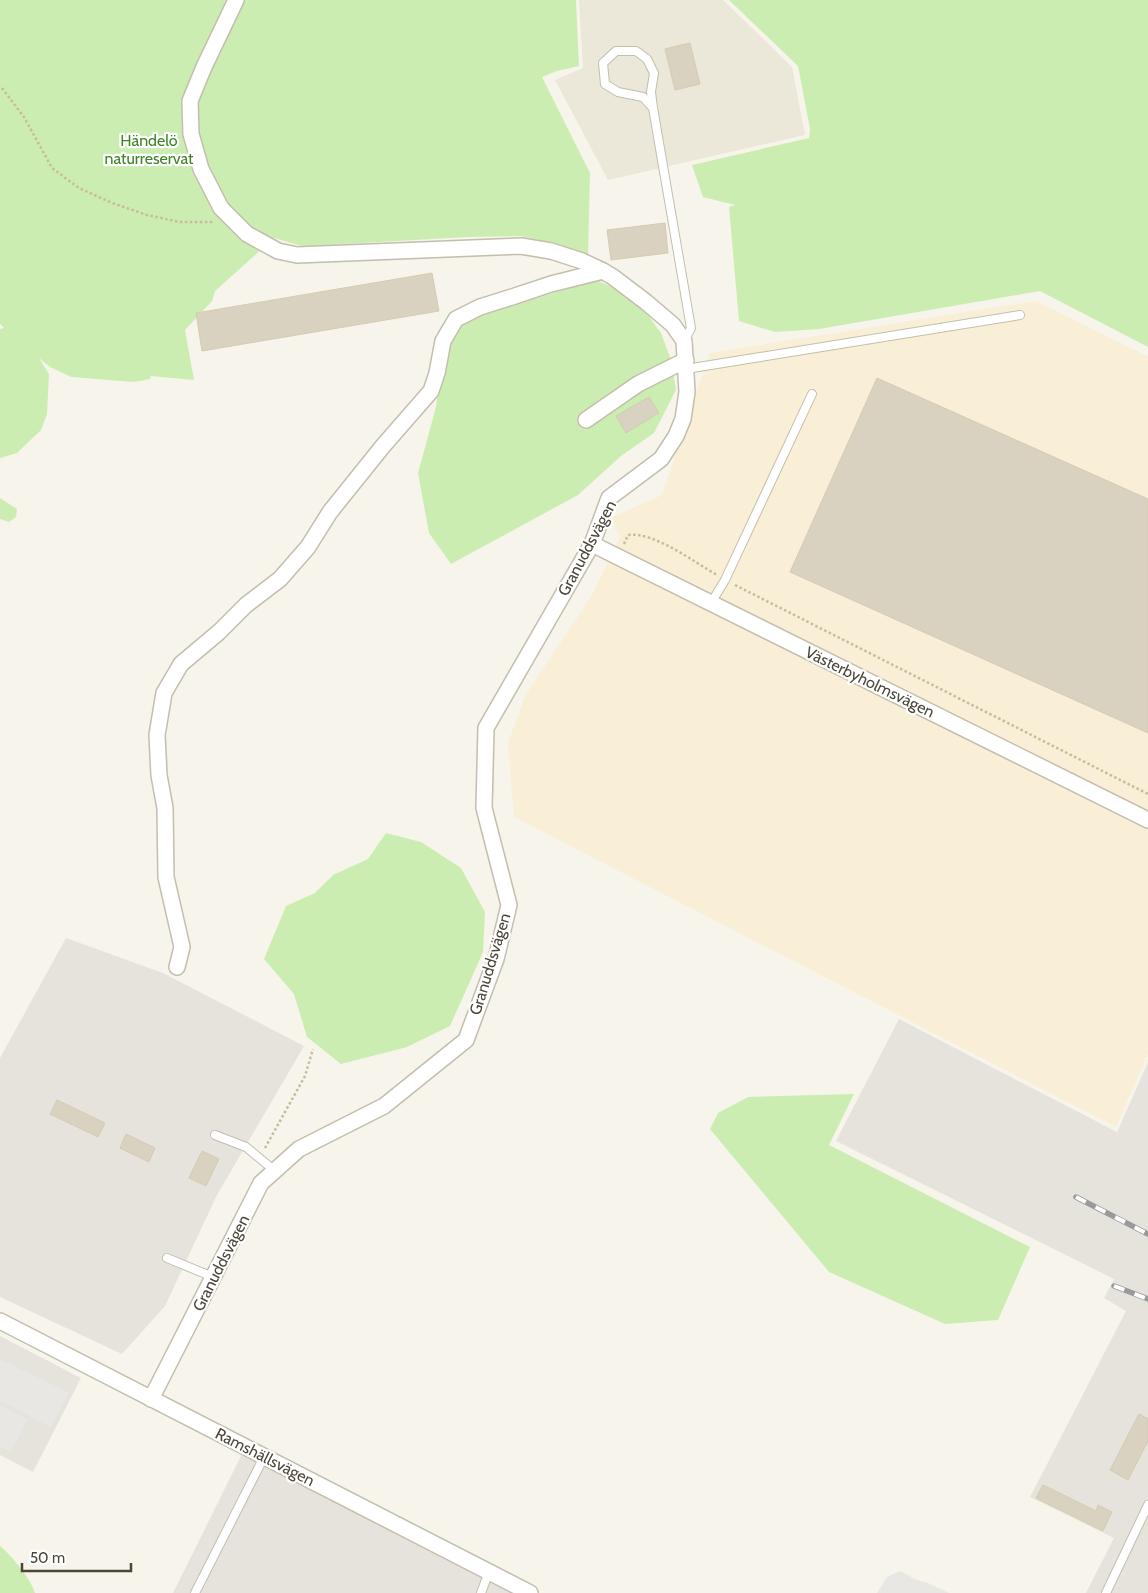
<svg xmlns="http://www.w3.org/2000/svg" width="1148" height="1593" viewBox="0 0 1148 1593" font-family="Cabin,sans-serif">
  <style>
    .residential { fill: #ebe7d9 }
    .commercial { fill: #f9eed6 }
    .industrial { fill: #e6e3dc }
    .green { fill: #ccedb2 }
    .parking { fill: #e8e7e3 }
    .building { fill: #d9d2c0; stroke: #d5cbb2 }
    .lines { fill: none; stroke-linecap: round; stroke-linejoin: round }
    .lane-casing { stroke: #c3bead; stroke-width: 10 }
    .street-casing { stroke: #c3bead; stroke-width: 18 }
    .path { stroke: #c6bc9d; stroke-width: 2.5; stroke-dasharray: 2.5 2.5; stroke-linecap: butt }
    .lane { stroke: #fff; stroke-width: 8 }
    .street { stroke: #fff; stroke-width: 15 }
    .rail-casing { stroke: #9a9a9a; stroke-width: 5.5 }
    .rail { stroke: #fff; stroke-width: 4; stroke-dasharray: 11; stroke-linecap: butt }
    .labels { text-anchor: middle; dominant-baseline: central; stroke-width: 4.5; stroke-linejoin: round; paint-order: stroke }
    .park-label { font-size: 16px; fill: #3f8425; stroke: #fff }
    .street-label { font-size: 16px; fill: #4c4638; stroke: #fff }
  </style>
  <rect width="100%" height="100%" fill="#f7f4eb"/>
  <!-- residential -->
  <polygon class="residential" points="579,0 723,0 792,67 805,135 608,180 555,80 583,68"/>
  <!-- commercial -->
  <polygon class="commercial" points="1036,301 1148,357 1148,1053 1116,1127 514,817 508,743 525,696 591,597 620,537 611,518 662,495 710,353"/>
  <!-- industrial -->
  <g class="industrial">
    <polygon points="66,938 163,973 304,1046 217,1195 165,1306 122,1354 0,1297 0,1058"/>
    <polygon points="899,1019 1117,1132 1148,1062 1148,1593 1086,1593 1114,1538 1030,1497 1126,1311 1104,1298 1114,1279 836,1141"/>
    <polygon points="0,1336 81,1378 33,1472 0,1455"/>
    <polygon points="243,1452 518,1593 173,1593"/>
  </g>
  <!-- green -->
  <g class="green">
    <polygon points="0,0 576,0 579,66 557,71 542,77 590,173 588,257 589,258 560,245 521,236 467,237 310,246 302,246 274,238 215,291 212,301 185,330 194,380 151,376 150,379 134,382 71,377 50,367 39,358 49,374 47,414 41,430 17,453 0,458 0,329 4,328 0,324"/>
    <polygon points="729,0 1148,0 1148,347 1040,291 819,329 775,332 739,321 729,207 735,205 703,197 692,165 809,138 810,129 798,66"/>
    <polygon points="596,280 610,286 643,308 661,333 671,360 676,390 654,433 621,456 578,495 451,564 429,533 418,473 436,407 443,353 459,325 479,316"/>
    <polygon points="0,498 17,509 16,517 9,522 0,519"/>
    <polygon points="386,833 421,842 461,868 485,912 483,952 450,1026 407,1047 341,1064 307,1037 294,994 264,959 286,906 315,893 333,875 368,859"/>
    <polygon points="854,1094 829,1145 1030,1247 998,1320 945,1324 829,1272 710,1129 718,1113 748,1097"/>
    <path d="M0 1546C12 1556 30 1578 35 1593H0Z"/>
  </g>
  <!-- parking -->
  <g class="parking">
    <polygon points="0,1359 69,1393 51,1427 0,1401"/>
    <polygon points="0,1405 28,1419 11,1452 0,1446"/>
    <polygon points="900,1571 917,1580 928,1583 949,1593 877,1593 887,1577"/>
  </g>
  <!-- building -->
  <g class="building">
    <polygon points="690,43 700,84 675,90 665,49"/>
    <polygon points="665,223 668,253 611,260 607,230"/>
    <polygon points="432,273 439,311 202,351 196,313"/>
    <polygon points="877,378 1148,499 1148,733 790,572"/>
    <polygon points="649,397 659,413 626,433 616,416"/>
    <polygon points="57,1100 105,1123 98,1137 50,1114"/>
    <polygon points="126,1134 155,1148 149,1162 120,1148"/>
    <polygon points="202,1151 219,1159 206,1186 189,1178"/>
    <polygon points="1139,1414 1148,1419 1148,1441 1128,1480 1110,1470"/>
    <polygon points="1043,1485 1096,1511 1098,1505 1112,1512 1103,1531 1036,1498"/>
  </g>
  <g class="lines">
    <defs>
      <g id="lane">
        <polyline points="653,108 643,97 618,92 605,84 603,63 616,51 636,51 647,59 654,73 651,92 653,108 691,328 684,341"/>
        <polyline points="686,369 1020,315"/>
        <polyline points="711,603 725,580 812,394"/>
        <polyline points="215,1135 246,1147 275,1171"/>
        <polyline points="167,1258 213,1277"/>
        <polyline points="195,1593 264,1457"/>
        <polyline points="481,1593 489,1572"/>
        <polyline points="1106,1593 1148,1505"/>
      </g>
      <g id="street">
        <polyline points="586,420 638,384 686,360"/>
        <polyline points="592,544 1148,820"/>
        <polyline points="177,967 182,947 166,877 165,808 159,775 157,735 164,693 181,664 219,632 246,605 280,579 308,547 330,512 383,446 431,391 437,373 443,341 456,319 480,307 512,297 551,284 603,271"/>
        <polyline points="0,1321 530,1593"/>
        <polyline points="151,1399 261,1183 299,1149 384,1106 466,1040 496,959 509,905 484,808 486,728 592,544 609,498 661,459 676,436 683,419 687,392 684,341 673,325 646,302 613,277 603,271 582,261 551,251 521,246 297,255 278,251 247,234 221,208 201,169 191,134 190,101 204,67 236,0"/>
      </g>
    </defs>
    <!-- lane casing -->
    <use href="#lane" class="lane-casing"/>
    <!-- street casing -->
    <use href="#street" class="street-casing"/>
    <!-- path -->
    <g class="path">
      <polyline points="2,88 24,117 52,168 79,188 112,203 147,215 180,222 213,222"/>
      <path d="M624 544 628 535C653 531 694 562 717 575"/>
      <polyline points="735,585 1148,794"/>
      <polyline points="265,1148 305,1076 313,1049"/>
    </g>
    <!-- lane -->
    <use href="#lane" class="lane"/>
    <!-- street -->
    <use href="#street" class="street"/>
    <defs>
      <g id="rail">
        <polyline points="1076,1197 1148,1234"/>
        <polyline points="1114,1286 1148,1299"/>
      </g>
    </defs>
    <!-- rail casing -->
    <use href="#rail" class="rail-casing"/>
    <!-- rail -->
    <use href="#rail" class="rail"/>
  </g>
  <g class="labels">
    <!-- park labels -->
    <g class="park-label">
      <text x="149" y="140">Händelö<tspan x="149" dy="18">naturreservat</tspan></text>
    </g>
    <!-- street labels -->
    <g class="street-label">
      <text transform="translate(587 548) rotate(-62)">Granuddsvägen</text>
      <text transform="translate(870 682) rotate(26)">Västerbyholmsvägen</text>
      <text transform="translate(490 964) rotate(-73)">Granuddsvägen</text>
      <text transform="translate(221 1263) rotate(-63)">Granuddsvägen</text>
      <text transform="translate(265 1457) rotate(27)">Ramshällsvägen</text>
    </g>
  </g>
  <!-- scale -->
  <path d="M22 1563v8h109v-8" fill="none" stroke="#4c4638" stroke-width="2.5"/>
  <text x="30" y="1563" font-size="15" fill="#4c4638" stroke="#ffffff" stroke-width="4" paint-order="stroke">50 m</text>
</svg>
